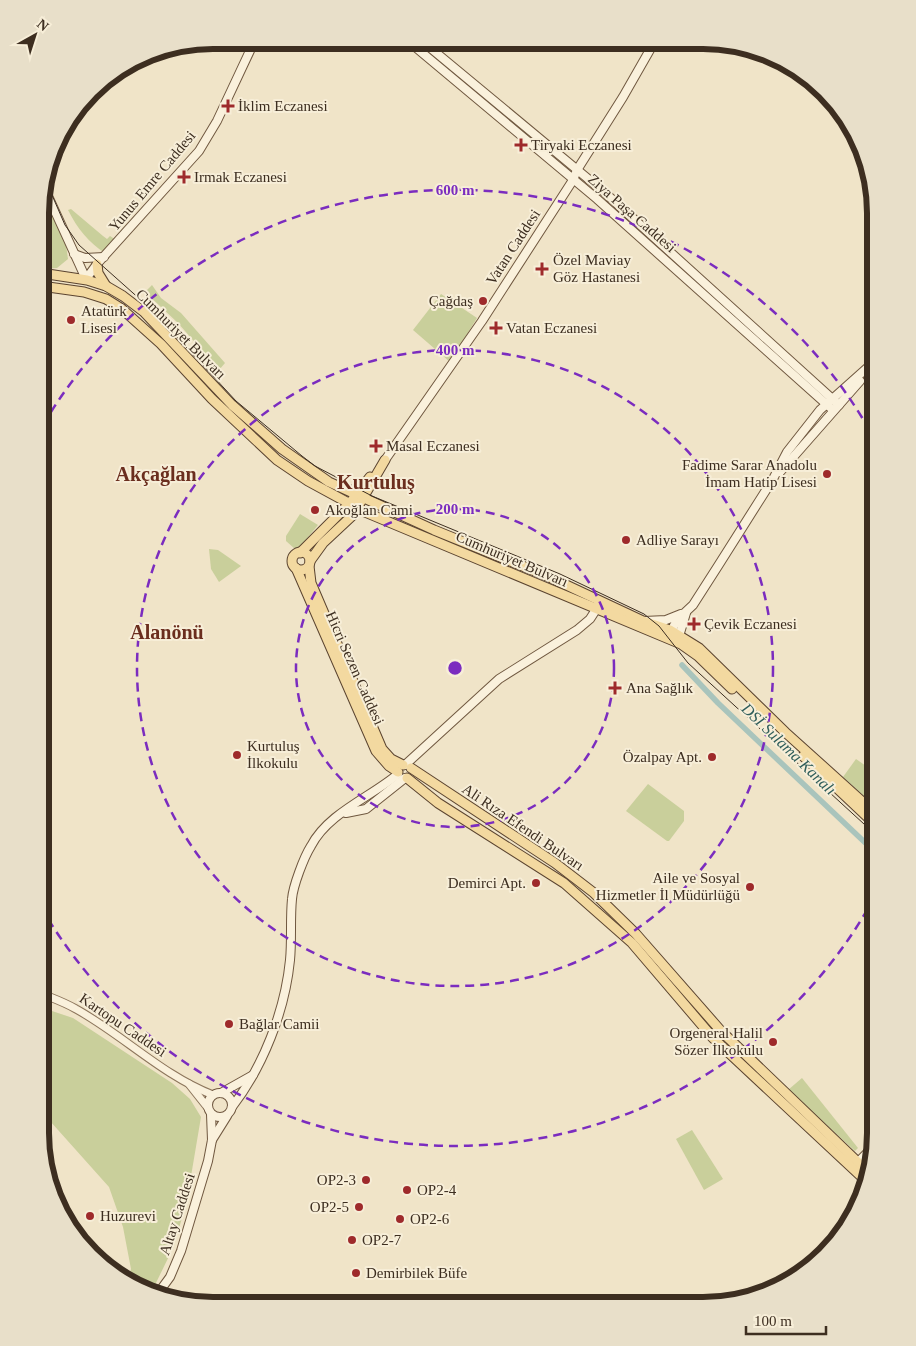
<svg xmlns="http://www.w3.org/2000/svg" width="916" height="1346" viewBox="0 0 916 1346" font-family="'Times New Roman',serif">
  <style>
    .green { fill: #c9cf9b }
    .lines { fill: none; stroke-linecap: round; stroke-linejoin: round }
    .canal { stroke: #a9c4bc; stroke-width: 5.5 }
    .tertiary-casing { stroke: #8d765c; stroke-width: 9 }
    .secondary-casing { stroke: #6f573f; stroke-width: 10 }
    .primary-casing { stroke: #5b4430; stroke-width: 11 }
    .tertiary { stroke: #faf1dc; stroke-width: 7 }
    .secondary { stroke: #faf1dc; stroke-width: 8 }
    .primary { stroke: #f3d9a0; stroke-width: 9 }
    .tram { stroke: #3d2e20; stroke-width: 1 }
    .ring { fill: none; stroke: #7b2cbf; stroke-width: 2.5; stroke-dasharray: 9 6 }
    .poi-dot { fill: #9e2a2b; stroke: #f7eed8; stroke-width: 2 }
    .labels { text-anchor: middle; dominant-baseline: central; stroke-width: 4; stroke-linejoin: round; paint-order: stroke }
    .poi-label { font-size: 15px; fill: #3d2e20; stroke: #f7eed8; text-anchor: start }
    .street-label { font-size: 15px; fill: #3d2e20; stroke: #f7eed8 }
    .water-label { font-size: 16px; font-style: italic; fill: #2f5d5a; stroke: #f7eed8 }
    .district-label { font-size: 20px; font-weight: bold; fill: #6b2e1e; stroke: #f7eed8 }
    .rim { fill: none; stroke: #3d2e20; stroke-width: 6 }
    .centre { fill: #7b2cbf; stroke: #f7eed8; stroke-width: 2.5 }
    .ring-label { font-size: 15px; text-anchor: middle; font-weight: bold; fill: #7b2cbf; stroke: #f7eed8; stroke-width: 4; stroke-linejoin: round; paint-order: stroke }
  </style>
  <rect width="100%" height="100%" fill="#f0e4c8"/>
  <!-- green -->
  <g class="green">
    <polygon points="42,191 66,245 68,259 57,268 41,269"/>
    <path d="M71 209 103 236 107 239 110 236 116 240 105 253C89 243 77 228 68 210Z"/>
    <polygon points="152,285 161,298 181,313 225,363 219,370 178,323 145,292"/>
    <polygon points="441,294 477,318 450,362 413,330"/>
    <polygon points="300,514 318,525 300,547 295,549 286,541 286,536"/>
    <polygon points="209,549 218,550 241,566 219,582 211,569"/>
    <polygon points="856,759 876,773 876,807 843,777"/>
    <polygon points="648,784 684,811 684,821 669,841 667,841 626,811"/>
    <polygon points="40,1007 73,1018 172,1083 190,1099 201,1117 187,1200 174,1246 153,1289 128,1279 131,1269 123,1227 109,1187 50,1121 40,1117"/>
    <polygon points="802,1078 858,1148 855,1151 788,1090"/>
    <polygon points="692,1130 723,1179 704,1190 676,1139"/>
  </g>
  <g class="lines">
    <!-- canal -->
    <polyline class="canal" points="682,665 718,703 876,853"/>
    <defs>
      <g id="tertiary">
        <path d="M40 993C52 998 64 1002 76 1009 123 1035 162 1075 213 1095"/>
        <polyline points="189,1084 208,1108"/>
      </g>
      <g id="secondary">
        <polyline points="408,41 597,199 833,410"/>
        <polyline points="422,41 604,192 839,405"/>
        <polyline points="43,185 86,279"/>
        <polyline points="74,254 85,258 104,257"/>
        <polyline points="86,279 97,264 199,151 217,121 255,40"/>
        <polyline points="385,460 482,321 573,180 577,170 623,97 655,41"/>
        <polyline points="780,472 860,381"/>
        <polyline points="644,621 666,620 681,614"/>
        <polyline points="669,635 677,620 693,605 718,566 773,479 787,452 820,410 876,360"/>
        <polyline points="676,639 679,636 686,613"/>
        <polyline points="405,765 499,679 577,630 590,619 599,605"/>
        <polyline points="346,813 366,809 405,778"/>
        <circle cx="220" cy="1105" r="12"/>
        <polyline points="221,1093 253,1075"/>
        <path d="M232 1107C263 1067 285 1011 290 960 292 940 290 919 292 899 293 886 304 857 311 846 328 813 371 797 398 774"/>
        <polyline points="212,1140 227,1116"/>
        <polyline points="858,1162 876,1144"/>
        <polyline points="159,1292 170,1277 181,1251 208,1161 212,1140 211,1114"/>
      </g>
      <g id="primary">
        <polyline points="97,264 98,273 106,286"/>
        <polyline points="41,273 87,280 106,286 123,296 144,312 232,405 282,449 329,482 434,530 547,576 643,621 670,630 699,648 785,732 876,814"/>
        <polyline points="41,286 84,292 106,299 122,309 161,344 212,399 277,460 308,481 365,512 681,644 698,656 732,689"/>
        <circle cx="301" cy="561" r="9"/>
        <polyline points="300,553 350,503 370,477"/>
        <polyline points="310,561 323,543 353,515 385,460"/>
        <polyline points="309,566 311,583 382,749 391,759 403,765"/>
        <polyline points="296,568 376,751 389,766 398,772"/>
        <polyline points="803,756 876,825"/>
        <polyline points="411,768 555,863 594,893 636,934 721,1031 867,1171"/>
        <polyline points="407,778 438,803 564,883 632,943 713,1038 864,1179"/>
      </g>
    </defs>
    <!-- tertiary casing -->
    <use href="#tertiary" class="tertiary-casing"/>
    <!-- secondary casing -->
    <use href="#secondary" class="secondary-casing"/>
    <!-- primary casing -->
    <use href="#primary" class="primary-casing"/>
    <!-- tertiary -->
    <use href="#tertiary" class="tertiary"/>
    <!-- secondary -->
    <use href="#secondary" class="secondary"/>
    <!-- primary -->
    <use href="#primary" class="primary"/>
    <!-- tram -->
    <polyline class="tram" points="45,179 65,225 79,245 151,309 236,401 302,456 315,466 372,496 560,574 644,614 659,626 688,663 876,835"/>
  </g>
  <!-- distance rings -->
  <g class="ring">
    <circle cx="455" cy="668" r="159"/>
    <circle cx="455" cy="668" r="318"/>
    <path d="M875 896A478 478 0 0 1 41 907M43 425A478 478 0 0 1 875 440"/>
  </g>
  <!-- markers -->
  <g class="poi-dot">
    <path d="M225.5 98.5h5v5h5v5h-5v5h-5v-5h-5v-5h5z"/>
    <path d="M518.5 137.5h5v5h5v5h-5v5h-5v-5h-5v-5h5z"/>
    <path d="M181.5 169.5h5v5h5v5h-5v5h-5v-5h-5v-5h5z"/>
    <path d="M539.5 261.5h5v5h5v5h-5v5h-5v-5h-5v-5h5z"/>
    <circle cx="483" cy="301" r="5"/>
    <circle cx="71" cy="320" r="5"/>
    <path d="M493.5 320.5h5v5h5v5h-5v5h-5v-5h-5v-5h5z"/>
    <path d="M373.5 438.5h5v5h5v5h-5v5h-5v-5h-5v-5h5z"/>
    <circle cx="827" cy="474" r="5"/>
    <circle cx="315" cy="510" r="5"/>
    <circle cx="626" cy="540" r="5"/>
    <path d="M691.5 616.5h5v5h5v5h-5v5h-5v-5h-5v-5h5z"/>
    <path d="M612.5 680.5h5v5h5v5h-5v5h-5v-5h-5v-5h5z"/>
    <circle cx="237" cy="755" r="5"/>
    <circle cx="712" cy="757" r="5"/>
    <circle cx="536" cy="883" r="5"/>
    <circle cx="750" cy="887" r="5"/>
    <circle cx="229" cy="1024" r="5"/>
    <circle cx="773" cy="1042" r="5"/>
    <circle cx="366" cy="1180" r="5"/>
    <circle cx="407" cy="1190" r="5"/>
    <circle cx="359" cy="1207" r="5"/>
    <circle cx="90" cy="1216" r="5"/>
    <circle cx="400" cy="1219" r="5"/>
    <circle cx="352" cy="1240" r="5"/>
    <circle cx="356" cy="1273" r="5"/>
  </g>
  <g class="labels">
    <!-- poi labels -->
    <g class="poi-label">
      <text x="238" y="106">İklim Eczanesi</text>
      <text x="531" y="145">Tiryaki Eczanesi</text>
      <text x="194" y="177">Irmak Eczanesi</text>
      <text x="553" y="260">Özel Maviay<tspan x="553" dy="17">Göz Hastanesi</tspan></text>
      <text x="473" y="301" text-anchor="end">Çağdaş</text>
      <text x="81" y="311">Atatürk<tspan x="81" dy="17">Lisesi</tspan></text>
      <text x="506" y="328">Vatan Eczanesi</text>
      <text x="386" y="446">Masal Eczanesi</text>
      <text x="817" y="465" text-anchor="end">Fadime Sarar Anadolu<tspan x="817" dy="17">İmam Hatip Lisesi</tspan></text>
      <text x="325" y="510">Akoğlan Cami</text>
      <text x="636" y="540">Adliye Sarayı</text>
      <text x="704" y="624">Çevik Eczanesi</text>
      <text x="626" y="688">Ana Sağlık</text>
      <text x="247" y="746">Kurtuluş<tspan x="247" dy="17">İlkokulu</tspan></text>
      <text x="702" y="757" text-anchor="end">Özalpay Apt.</text>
      <text x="740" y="878" text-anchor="end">Aile ve Sosyal<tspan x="740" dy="17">Hizmetler İl Müdürlüğü</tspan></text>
      <text x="526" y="883" text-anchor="end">Demirci Apt.</text>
      <text x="239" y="1024">Bağlar Camii</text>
      <text x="763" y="1033" text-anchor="end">Orgeneral Halil<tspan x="763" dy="17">Sözer İlkokulu</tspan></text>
      <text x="356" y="1180" text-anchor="end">OP2-3</text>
      <text x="417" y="1190">OP2-4</text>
      <text x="349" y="1207" text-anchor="end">OP2-5</text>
      <text x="100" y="1216">Huzurevi</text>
      <text x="410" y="1219">OP2-6</text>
      <text x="362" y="1240">OP2-7</text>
      <text x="366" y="1273">Demirbilek Büfe</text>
    </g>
    <!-- street labels -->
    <g class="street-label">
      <text transform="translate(152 181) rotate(-50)">Yunus Emre Caddesi</text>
      <text transform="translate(632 213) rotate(41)">Ziya Paşa Caddesi</text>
      <text transform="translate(513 247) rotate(-57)">Vatan Caddesi</text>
      <text transform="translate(181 334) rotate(45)">Cumhuriyet Bulvarı</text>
      <text transform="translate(512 559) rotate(23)">Cumhuriyet Bulvarı</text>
      <text transform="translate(355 668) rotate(66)">Hicri Sezen Caddesi</text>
      <text transform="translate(523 827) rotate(34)">Ali Rıza Efendi Bulvarı</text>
      <text transform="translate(123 1025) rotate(34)">Kartopu Caddesi</text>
      <text transform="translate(177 1214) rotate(-72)">Altay Caddesi</text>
    </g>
    <!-- water labels -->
    <g class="water-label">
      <text transform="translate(789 749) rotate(44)">DSİ Sulama Kanalı</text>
    </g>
    <!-- district labels -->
    <g class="district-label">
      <text x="156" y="474">Akçağlan</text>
      <text x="376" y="482">Kurtuluş</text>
      <text x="167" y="632">Alanönü</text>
    </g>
  </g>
  <!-- crop -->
  <path d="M0 0H916V1346H0ZM213 49H703A164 164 0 0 1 867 213V1133A164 164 0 0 1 703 1297H213A164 164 0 0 1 49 1133V213A164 164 0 0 1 213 49Z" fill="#e8dfc9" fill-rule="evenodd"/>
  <path class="rim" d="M213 49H703A164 164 0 0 1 867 213V1133A164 164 0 0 1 703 1297H213A164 164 0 0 1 49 1133V213A164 164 0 0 1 213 49Z"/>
  <circle cx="455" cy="668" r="8" class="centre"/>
  <g class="ring-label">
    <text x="455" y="195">600 m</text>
    <text x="455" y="355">400 m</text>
    <text x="455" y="514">200 m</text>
  </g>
  <!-- north arrow -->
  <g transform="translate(35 35) rotate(39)" stroke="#f7eed8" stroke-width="4" paint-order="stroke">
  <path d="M0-4L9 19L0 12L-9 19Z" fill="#3d2e20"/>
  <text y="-8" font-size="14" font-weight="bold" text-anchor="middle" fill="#3d2e20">N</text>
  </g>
  <!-- scale -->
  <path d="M746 1326v8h80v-8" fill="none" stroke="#3d2e20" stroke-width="2.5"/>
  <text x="754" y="1326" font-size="15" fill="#3d2e20" stroke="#f7eed8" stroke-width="4" paint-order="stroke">100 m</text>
</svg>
